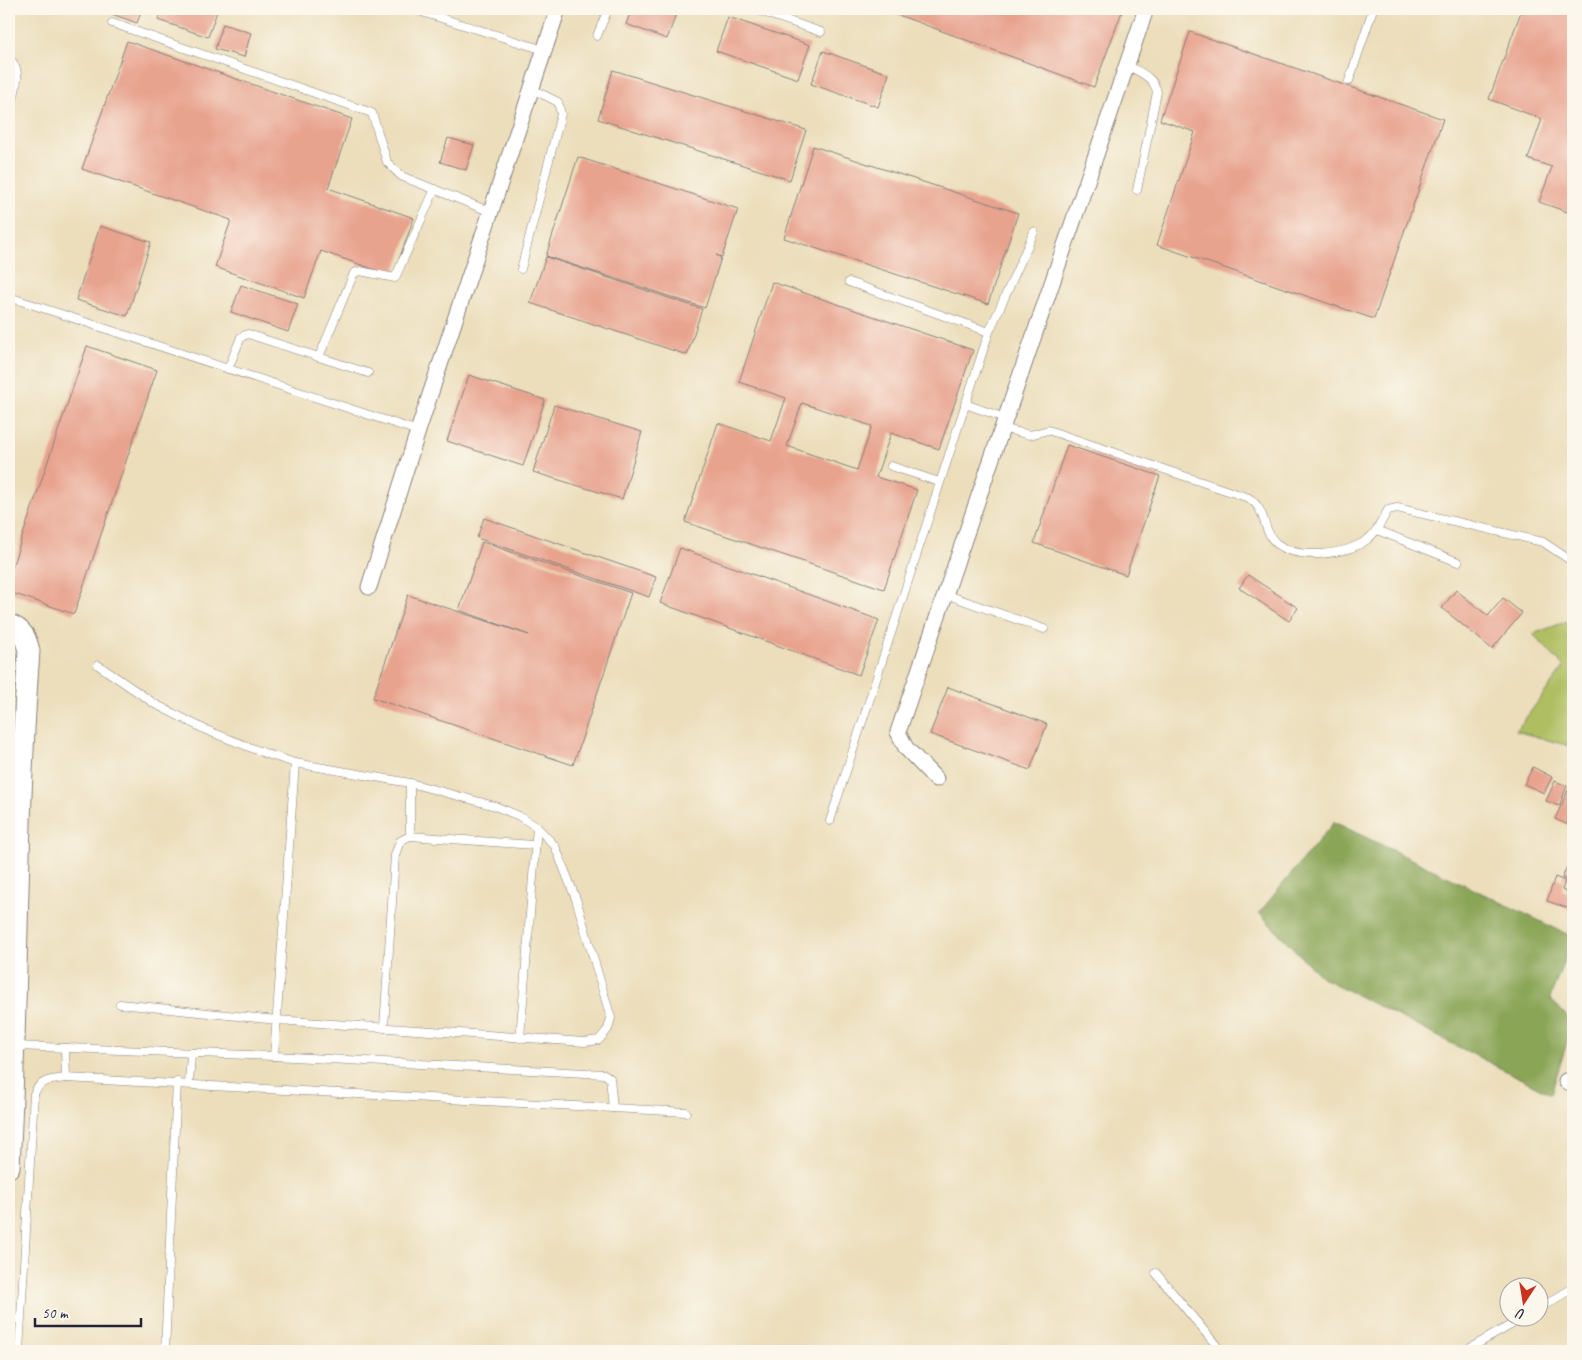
<svg xmlns="http://www.w3.org/2000/svg" width="1582" height="1360" viewBox="0 0 1582 1360" font-family="Caveat,sans-serif">
  <style>
    .green { fill: #aebe61; stroke: #68704e }
    .forest { fill: #8aa557; stroke: #566449 }
    .building { fill: #e8a38e; fill-rule: evenodd }
    .lines { fill: none; stroke-linecap: round; stroke-linejoin: round }
    .lane-casing { stroke: #87807b; stroke-width: 9 }
    .street-casing { stroke: #87807b; stroke-width: 17 }
    .secondary-casing { stroke: #87807b; stroke-width: 23 }
    .lane { stroke: #fff; stroke-width: 8 }
    .street { stroke: #fff; stroke-width: 15 }
    .secondary { stroke: #fff; stroke-width: 21 }
  </style>
  <rect width="100%" height="100%" fill="#fbf7ec"/>
  <filter id="ink" filterUnits="userSpaceOnUse"><feTurbulence type="fractalNoise" baseFrequency=".02" numOctaves="2"/><feDisplacementMap in="SourceGraphic" scale="10" xChannelSelector="R" yChannelSelector="G"/><feConvolveMatrix kernelMatrix="1 2 1 2 8 2 1 2 1" color-interpolation-filters="sRGB"/></filter>
  <filter id="wash" filterUnits="userSpaceOnUse"><feTurbulence type="fractalNoise" baseFrequency=".0096" numOctaves="4" result="noise"/><feDisplacementMap in="SourceGraphic" scale="20" xChannelSelector="R" yChannelSelector="G"/><feGaussianBlur stdDeviation="1.12" result="paint"/><feColorMatrix in="noise" values="0 0 0 0 0 0 0 0 0 0 0 0 0 0 0 0 0 1.4 0 .05"/><feComposite in="paint" operator="in"/></filter>
  <g filter="url(#wash)">
    <rect width="100%" height="100%" fill="#ecdebb"/>
    <!-- green -->
    <polygon class="green" points="1573,619 1573,747 1516,731 1564,667 1533,634"/>
    <!-- forest -->
    <polygon class="forest" points="1334,822 1573,937 1550,998 1573,1023 1551,1094 1321,977 1259,913"/>
    <g id="blocks">
      <!-- building -->
      <g class="building">
        <polygon points="98,9 142,9 137,23"/>
        <polygon points="162,9 218,9 208,37 158,20"/>
        <polygon points="632,9 678,9 667,39 626,24"/>
        <polygon points="882,9 1123,9 1094,87"/>
        <polygon points="1522,9 1555,9 1573,15 1573,214 1539,202 1552,167 1528,159 1542,119 1489,99"/>
        <polygon points="728,17 810,45 798,79 716,51"/>
        <polygon points="223,24 251,33 244,57 215,49"/>
        <polygon points="1190,32 1443,119 1374,319 1157,245 1195,132 1160,120"/>
        <polygon points="127,41 352,119 328,188 414,218 393,276 321,251 304,298 215,267 231,220 82,169"/>
        <polygon points="823,51 889,74 878,107 811,84"/>
        <polygon points="613,70 806,130 790,180 598,119"/>
        <polygon points="448,138 474,145 466,170 440,162"/>
        <polygon points="813,146 1018,213 988,304 784,238"/>
        <polygon points="578,157 738,209 722,257 716,255 721,258 705,308 546,256"/>
        <polygon points="100,226 151,242 127,316 76,300"/>
        <polygon points="546,257 702,309 687,355 530,303"/>
        <path d="M772 282 973 350 939 449 891 433 876 477 917 490 884 589 685 522 718 423 771 441 786 398 739 382ZM802 403 872 426 857 470 787 446Z"/>
        <polygon points="241,285 298,304 288,332 231,312"/>
        <polygon points="87,346 157,370 74,614 9,592 9,576"/>
        <polygon points="469,375 545,400 523,466 447,441"/>
        <polygon points="554,405 642,432 622,499 533,472"/>
        <polygon points="1067,445 1160,476 1126,575 1034,543"/>
        <polygon points="484,518 656,577 649,597 477,538"/>
        <polygon points="482,542 631,593 573,765 373,698 408,595 529,635 459,610"/>
        <polygon points="680,548 879,620 859,675 660,603"/>
        <polygon points="1248,575 1298,608 1289,621 1239,588"/>
        <polygon points="1456,590 1488,616 1503,598 1522,613 1492,649 1442,608"/>
        <polygon points="948,687 1047,724 1030,770 930,734"/>
        <polygon points="1533,767 1552,777 1544,793 1524,784"/>
        <polygon points="1555,781 1567,786 1559,806 1546,801"/>
        <polygon points="1568,790 1573,792 1573,827 1555,819"/>
        <polygon points="1569,862 1573,863 1573,882 1562,878"/>
        <polygon points="1555,877 1565,881 1562,890 1573,894 1573,910 1547,901"/>
      </g>
    </g>
  </g>
  <g filter="url(#ink)">
    <use href="#blocks" fill-opacity="0" stroke="#87807b" stroke-width="1"/>
    <g class="lines">
      <defs>
        <g id="lane">
          <polyline points="412,9 544,50"/>
          <polyline points="754,9 821,32"/>
          <polyline points="112,23 372,113 387,162 401,176 491,212"/>
          <polyline points="597,36 608,9"/>
          <path d="M9 59C25 70 13 97 9 113"/>
          <path d="M1127 65C1139 72 1154 77 1157 92L1137 190"/>
          <polyline points="1349,81 1373,9"/>
          <polyline points="521,269 561,114 558,102 532,89"/>
          <polyline points="849,282 989,332"/>
          <polyline points="9,297 418,431"/>
          <polyline points="319,357 354,273 360,271 395,278 435,189"/>
          <polyline points="228,369 241,337 248,334 368,373"/>
          <polyline points="965,404 1005,418"/>
          <path d="M1002 428 1030 435 1048 430 1249 498C1267 510 1262 531 1276 543 1298 561 1347 555 1368 539 1378 531 1382 520 1388 510L1397 508 1543 542 1573 562"/>
          <polyline points="891,466 939,482"/>
          <polyline points="1377,530 1458,562"/>
          <polyline points="945,594 1044,629"/>
          <polyline points="98,665 155,704 206,730 267,754 295,763 410,783 495,806 519,816 537,827 555,846 576,899 611,1018 608,1029 599,1040 584,1042 277,1020 120,1004"/>
          <polyline points="410,783 410,836"/>
          <polyline points="830,821 989,332 1034,232"/>
          <polyline points="384,1028 395,855 400,841 410,836 534,845"/>
          <polyline points="520,1038 537,827"/>
          <polyline points="16,1046 274,1056 604,1074 610,1078 613,1108"/>
          <polyline points="274,1056 295,763"/>
          <polyline points="66,1078 686,1112"/>
          <polyline points="189,1083 191,1055"/>
          <polyline points="1156,1273 1221,1351"/>
          <polyline points="1540,1308 1573,1288"/>
          <path d="M19 1351 34 1094C40 1079 52 1080 66 1078L65 1048"/>
          <polyline points="165,1351 177,1082"/>
          <polyline points="1465,1351 1523,1318"/>
        </g>
        <g id="street">
          <polyline points="369,587 418,431 558,9"/>
          <polyline points="936,779 906,748 898,732 1146,9"/>
          <polyline points="1566,1081 1573,1084"/>
        </g>
        <path id="secondary" d="M9 625C22 629 26 638 29 651 16 822 18 995 9 1167"/>
      </defs>
      <!-- lane casing -->
      <use href="#lane" class="lane-casing"/>
      <!-- street casing -->
      <use href="#street" class="street-casing"/>
      <!-- secondary casing -->
      <use href="#secondary" class="secondary-casing"/>
      <!-- lane -->
      <use href="#lane" class="lane"/>
      <!-- street -->
      <use href="#street" class="street"/>
      <!-- secondary -->
      <use href="#secondary" class="secondary"/>
    </g>
  </g>
  <!-- margin -->
  <rect width="1582" height="1360" fill="none" stroke="#fbf7ec" stroke-width="30"/>
  <!-- north arrow -->
  <g transform="translate(1524 1302) rotate(192)"><circle r="24" fill="#fbf7ec" stroke="#a4a2a5"/>
  <path d="M0-4L9 19L0 12L-9 19Z" fill="#c8321e"/>
  <text y="-8" font-size="14" font-weight="bold" text-anchor="middle" fill="#22223b">U</text>
  </g>
  <!-- scale -->
  <path d="M35 1318v8h106v-8" fill="none" stroke="#22223b" stroke-width="2.5"/>
  <text x="42" y="1318" font-size="15" fill="#22223b" stroke="#fbf7ec" stroke-width="4" paint-order="stroke">50 m</text>
</svg>
